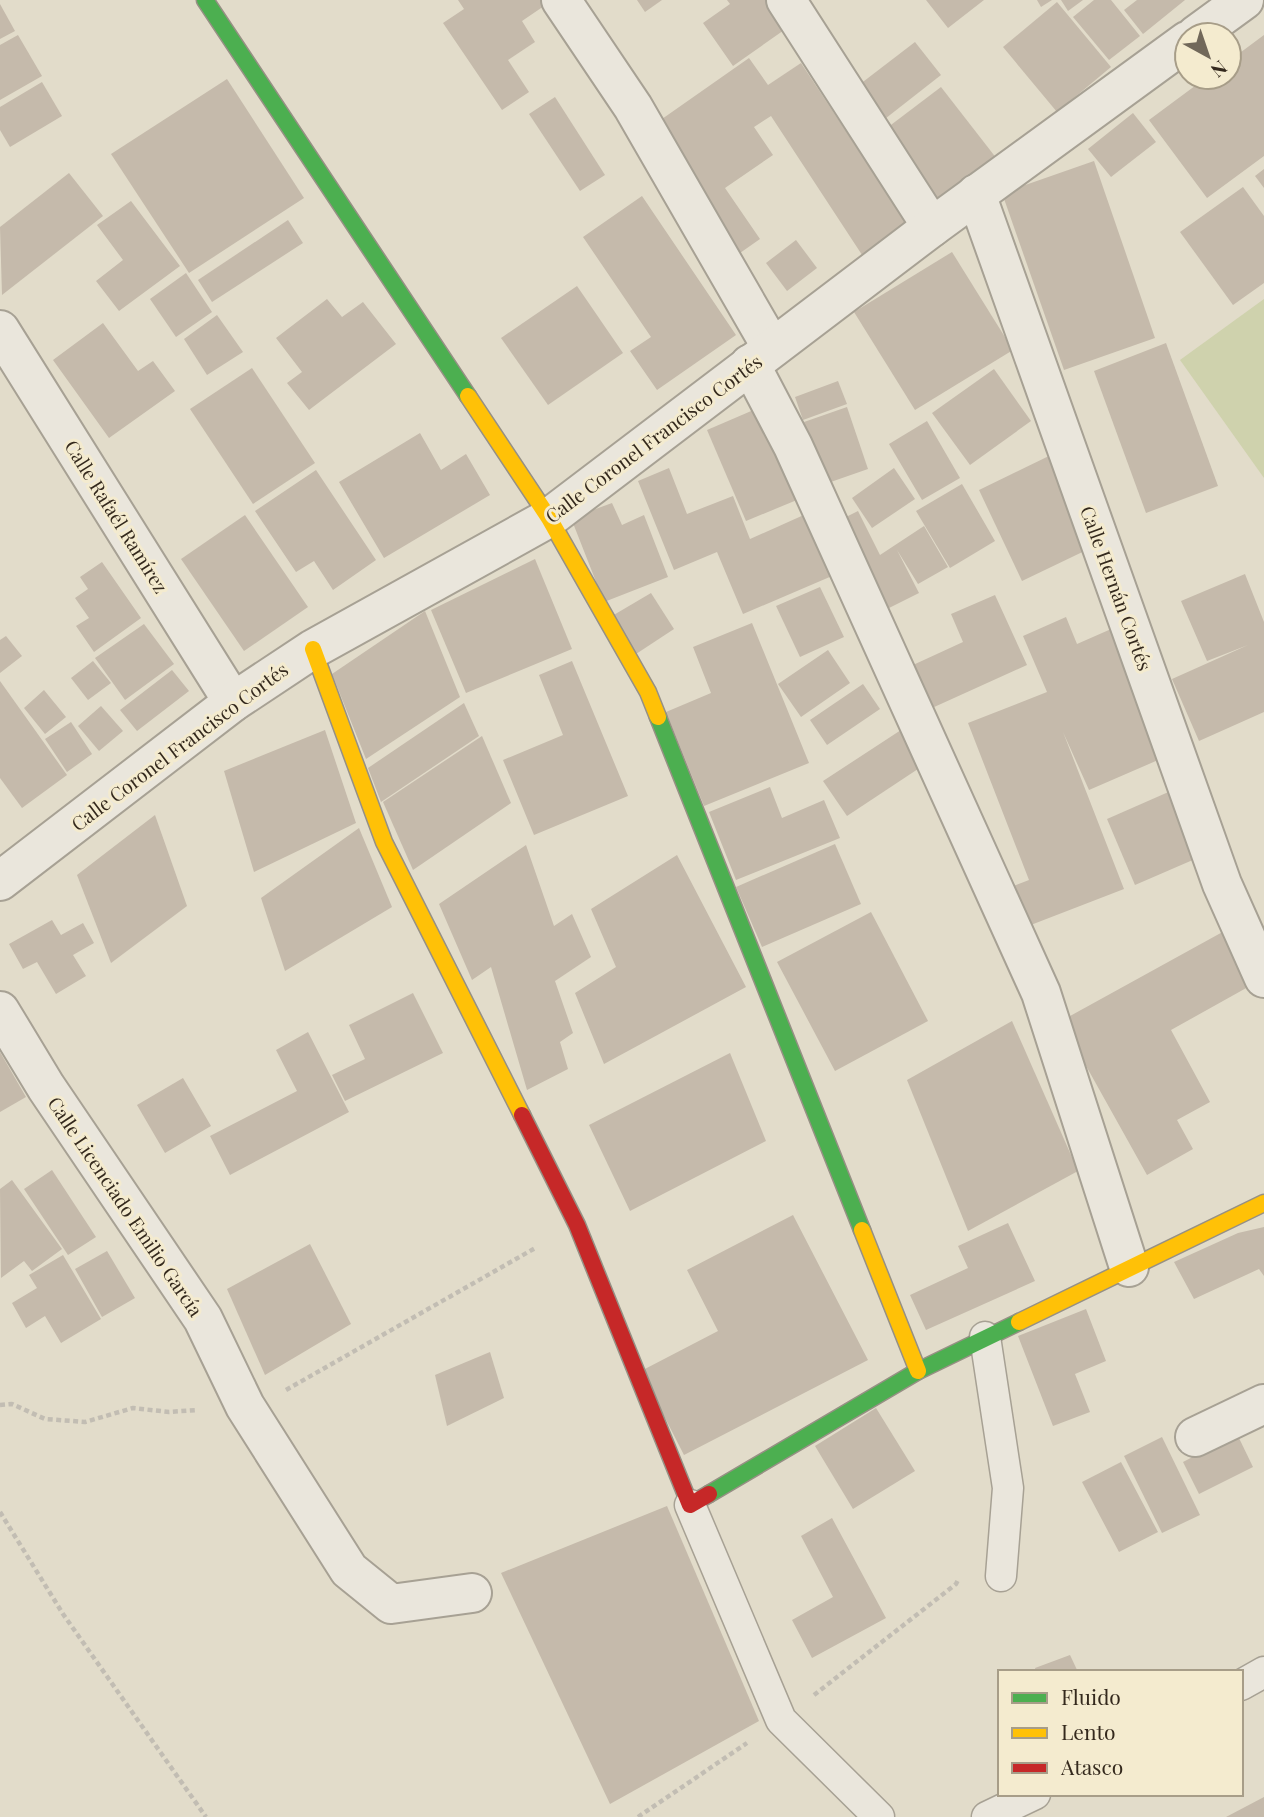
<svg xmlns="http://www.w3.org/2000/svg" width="1264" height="1817" viewBox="0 0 1264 1817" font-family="'Playfair Display',serif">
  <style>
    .green { fill: #cfd2ad }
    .building { fill: #c5baab }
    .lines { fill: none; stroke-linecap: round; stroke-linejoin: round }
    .lane-casing { stroke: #a7a194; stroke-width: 33 }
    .street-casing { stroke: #a7a194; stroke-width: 42 }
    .fast-casing { stroke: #969084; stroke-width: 19 }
    .slow-casing { stroke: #969084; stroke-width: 19 }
    .jam-casing { stroke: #969084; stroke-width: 19 }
    .path { stroke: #c2bdb3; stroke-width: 4.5; stroke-dasharray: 5 3.5; stroke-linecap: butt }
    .lane { stroke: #eae6dc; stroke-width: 30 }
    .street { stroke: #eae6dc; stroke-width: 38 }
    .fast { stroke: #4caf50; stroke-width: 16 }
    .slow { stroke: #ffc107; stroke-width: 16 }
    .jam { stroke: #c62828; stroke-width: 16 }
    .labels { text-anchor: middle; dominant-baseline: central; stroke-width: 6; stroke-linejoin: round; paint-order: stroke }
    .street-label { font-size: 19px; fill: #34291d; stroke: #f4ebcf }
  </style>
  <rect width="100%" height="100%" fill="#e2dcca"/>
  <!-- green -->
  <polygon class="green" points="1264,299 1264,478 1180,360"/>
  <!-- building -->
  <g class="building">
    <polygon points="458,0 545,0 547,4 522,21 535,42 508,60 529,92 502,110 443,23 464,9"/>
    <polygon points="637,0 662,0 645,12"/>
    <polygon points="727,0 768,0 787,28 733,66 703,23 730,4"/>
    <polygon points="926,0 984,0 948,28"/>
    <polygon points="1037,0 1052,0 1041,7"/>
    <polygon points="1061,0 1083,0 1068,11"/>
    <polygon points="1094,0 1111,0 1140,36 1109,60 1073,17"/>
    <polygon points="1137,0 1185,0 1143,34 1124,10"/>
    <polygon points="1057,2 1111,67 1057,112 1003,47"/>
    <polygon points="0,4 15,31 0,39"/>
    <polygon points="18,35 42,76 0,100 0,45"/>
    <polygon points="1264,35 1264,156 1207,198 1149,120 1207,77 1229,77 1229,61"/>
    <polygon points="915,42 941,75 881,122 855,88"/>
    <polygon points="749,58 768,85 801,63 913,233 868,264 771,116 754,127 773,155 725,188 760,239 740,253 652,126"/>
    <polygon points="227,79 304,198 189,273 111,154"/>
    <polygon points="42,82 62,116 10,147 0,130 0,107"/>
    <polygon points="941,87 997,159 935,207 879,134"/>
    <polygon points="555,97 605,175 580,191 529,114"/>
    <polygon points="1133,113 1156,142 1111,177 1088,149"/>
    <polygon points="1094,161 1155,338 1064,370 1002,193"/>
    <polygon points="1264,169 1264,188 1255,176"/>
    <polygon points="69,173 103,216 2,295 0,227"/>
    <polygon points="1243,187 1264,216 1264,283 1233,305 1180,232"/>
    <polygon points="642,196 736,335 657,390 630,351 651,337 583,237"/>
    <polygon points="131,201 180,266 119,311 96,281 123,260 97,225"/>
    <polygon points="288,220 303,243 212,302 198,280"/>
    <polygon points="796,240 817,268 787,291 766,263"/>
    <polygon points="952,252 1013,350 915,410 854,312"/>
    <polygon points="186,273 212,312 176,337 150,299"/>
    <polygon points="577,286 623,353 548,405 501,338"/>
    <polygon points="327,299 342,317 363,302 396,344 309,410 287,383 302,372 276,338"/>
    <polygon points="217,315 243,352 207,375 184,339"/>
    <polygon points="103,323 138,371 153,361 175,391 109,438 53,360"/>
    <polygon points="1166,343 1218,486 1146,513 1094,371"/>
    <polygon points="252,368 315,463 253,504 190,409"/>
    <polygon points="994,369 1031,421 970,465 932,413"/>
    <polygon points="838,381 847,404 803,420 795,397"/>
    <polygon points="770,403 809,495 746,521 707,430"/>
    <polygon points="847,407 868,469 825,484 804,422"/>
    <polygon points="927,421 960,478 922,500 889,444"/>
    <polygon points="420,433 441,470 466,454 490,495 384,558 339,482"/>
    <polygon points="1053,454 1097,545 1022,581 979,490"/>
    <polygon points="669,468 687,514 733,496 750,539 806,514 832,576 743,614 717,552 674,570 638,481"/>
    <polygon points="894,468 915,499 872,528 852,498"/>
    <polygon points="316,470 376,560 333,590 314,561 296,572 255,511"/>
    <polygon points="962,484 995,541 950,568 916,511"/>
    <polygon points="612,503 622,525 644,515 668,577 604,602 571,518"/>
    <polygon points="858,511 880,555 924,526 948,567 918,584 897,550 919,593 885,610 840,520"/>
    <polygon points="245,515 308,607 244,651 181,559"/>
    <polygon points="535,559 572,649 466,693 431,610"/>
    <polygon points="102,562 141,618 94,652 76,626 89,618 75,598 88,589 80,577"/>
    <polygon points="1245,574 1264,622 1264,712 1199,741 1172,679 1248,645 1207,661 1181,601"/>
    <polygon points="820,587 844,637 800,657 776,606"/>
    <polygon points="651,593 674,629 636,654 612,616"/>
    <polygon points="995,595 1027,665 932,708 913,665 963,642 951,614"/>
    <polygon points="425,611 460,697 366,759 332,674"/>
    <polygon points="1066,617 1077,644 1118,626 1172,754 1089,790 1063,732 1124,889 1023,928 1008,888 1029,880 968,723 1047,692 1023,636"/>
    <polygon points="752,623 809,763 704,806 666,712 711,693 693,647"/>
    <polygon points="144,624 174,664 125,700 95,658"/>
    <polygon points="6,636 22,656 0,673 0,640"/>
    <polygon points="828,650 850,683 801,717 778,684"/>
    <polygon points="93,661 111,683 88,700 71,678"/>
    <polygon points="572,661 628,796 534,835 503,760 563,735 539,675"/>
    <polygon points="172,670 189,691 137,731 120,710"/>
    <polygon points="0,681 67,775 22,808 0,778"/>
    <polygon points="863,684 880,709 827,745 810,720"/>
    <polygon points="44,690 66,717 45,734 24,708"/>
    <polygon points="464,703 479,736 381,802 368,768"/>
    <polygon points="101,706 123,731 99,751 78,726"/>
    <polygon points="71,722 92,754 67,772 45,739"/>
    <polygon points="325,730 356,823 254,872 224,771"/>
    <polygon points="901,730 924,765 847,816 823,781"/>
    <polygon points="482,736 511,803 413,870 383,802"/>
    <polygon points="770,787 782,818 824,800 840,838 736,880 709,812"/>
    <polygon points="1173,790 1202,856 1135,885 1107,819"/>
    <polygon points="155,815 187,906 111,963 77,875"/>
    <polygon points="359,828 392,907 285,971 261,898"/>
    <polygon points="835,844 861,904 762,947 736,887"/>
    <polygon points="526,845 554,926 572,914 591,957 555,981 573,1033 560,1042 568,1069 527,1090 491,967 472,980 439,904"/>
    <polygon points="677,855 746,987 604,1064 575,993 616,967 591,909"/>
    <polygon points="871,912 928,1021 835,1071 777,962"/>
    <polygon points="52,920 61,935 83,923 94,943 73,955 86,976 56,994 37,962 23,969 9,944"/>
    <polygon points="1228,929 1257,982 1171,1030 1210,1102 1177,1120 1193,1149 1147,1175 1061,1021"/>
    <polygon points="413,993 443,1053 345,1101 332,1075 365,1059 349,1025"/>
    <polygon points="1012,1021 1078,1171 968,1231 907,1080"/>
    <polygon points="308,1032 349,1112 230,1175 210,1136 297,1091 276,1050"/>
    <polygon points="0,1052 26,1097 0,1112"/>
    <polygon points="730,1053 766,1141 630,1211 589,1125"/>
    <polygon points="183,1078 211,1126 165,1153 137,1105"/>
    <polygon points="52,1170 96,1237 68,1255 24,1189"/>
    <polygon points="12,1180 62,1249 32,1271 24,1261 1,1278 0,1189"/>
    <polygon points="793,1215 868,1360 684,1455 641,1371 718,1331 687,1270"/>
    <polygon points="1008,1223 1035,1281 926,1330 910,1295 968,1268 958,1246"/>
    <polygon points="1264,1227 1264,1276 1259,1269 1194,1299 1174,1262 1238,1233"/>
    <polygon points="310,1244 351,1324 265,1375 227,1289"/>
    <polygon points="107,1251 135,1298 102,1317 75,1269"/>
    <polygon points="63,1255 101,1319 61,1343 45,1316 26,1328 12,1303 37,1288 29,1275"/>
    <polygon points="1086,1309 1106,1361 1075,1374 1090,1412 1053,1426 1018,1336"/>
    <polygon points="490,1352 504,1398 447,1426 435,1375"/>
    <polygon points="876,1408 915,1471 853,1509 815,1446"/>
    <polygon points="1237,1434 1253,1467 1199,1494 1183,1462"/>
    <polygon points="1162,1437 1200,1515 1162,1533 1124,1456"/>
    <polygon points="1121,1462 1158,1532 1119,1552 1082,1482"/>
    <polygon points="667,1506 759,1721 610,1804 501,1573"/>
    <polygon points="832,1518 886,1618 812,1658 792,1620 833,1597 801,1536"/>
    <polygon points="1070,1655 1078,1672 1036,1672 1035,1668"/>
    <polygon points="1264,1797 1264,1817 1226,1817"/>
  </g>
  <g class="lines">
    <defs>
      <g id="lane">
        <polyline points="985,1337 1008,1488 1001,1576"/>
        <polyline points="690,1505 781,1720 879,1817"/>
        <polyline points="1241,1685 1264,1672"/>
        <polyline points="987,1817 1035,1794"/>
      </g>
      <g id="street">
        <polyline points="561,0 633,107 772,348"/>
        <polyline points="786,0 932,227"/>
        <polyline points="1196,35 1244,0"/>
        <polyline points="976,194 1222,884 1264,978"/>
        <polyline points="0,330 233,702"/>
        <polyline points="750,364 793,446 1041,993 1129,1267"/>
        <polyline points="0,881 233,702 313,649 549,518 932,227 1187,41"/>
        <polyline points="0,1011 46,1087 203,1319 245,1406 349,1570 391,1604 472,1593"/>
        <polyline points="1195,1437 1264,1404"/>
      </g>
      <g id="fast">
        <polyline points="205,0 468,396"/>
        <polyline points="658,717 862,1230"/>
        <polyline points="709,1494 918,1371 1019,1322"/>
      </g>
      <g id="slow">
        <polyline points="468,396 549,518 648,692 658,717"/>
        <polyline points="313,649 384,842 522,1115"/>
        <polyline points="862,1230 918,1371"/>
        <polyline points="1019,1322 1264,1203"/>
      </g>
      <polyline id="jam" points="522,1115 577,1225 690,1505 709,1494"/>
    </defs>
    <!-- lane casing -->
    <use href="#lane" class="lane-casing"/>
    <!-- street casing -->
    <use href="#street" class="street-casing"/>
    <!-- fast casing -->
    <use href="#fast" class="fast-casing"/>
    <!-- slow casing -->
    <use href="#slow" class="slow-casing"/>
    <!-- jam casing -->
    <use href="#jam" class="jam-casing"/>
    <!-- path -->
    <g class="path">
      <polyline points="286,1390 537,1247"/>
      <polyline points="0,1405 12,1404 45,1419 85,1422 133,1408 169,1412 197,1410"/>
      <polyline points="0,1512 63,1614 206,1817"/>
      <polyline points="814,1695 956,1584 959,1578"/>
      <polyline points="638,1817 747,1743"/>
    </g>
    <!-- lane -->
    <use href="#lane" class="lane"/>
    <!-- street -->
    <use href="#street" class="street"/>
    <!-- fast -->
    <use href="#fast" class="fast"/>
    <!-- slow -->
    <use href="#slow" class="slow"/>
    <!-- jam -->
    <use href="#jam" class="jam"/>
  </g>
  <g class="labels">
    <!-- street labels -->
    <g class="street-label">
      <text transform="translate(653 438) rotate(-37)">Calle Coronel Francisco Cortés</text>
      <text transform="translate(117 516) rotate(58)">Calle Rafaél Ramírez</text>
      <text transform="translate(1117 588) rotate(70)">Calle Hernán Cortés</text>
      <text transform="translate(179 746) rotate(-37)">Calle Coronel Francisco Cortés</text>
      <text transform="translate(126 1206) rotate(56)">Calle Licenciado Emilio García</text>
    </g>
  </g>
  <!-- legend -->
  <rect x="998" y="1670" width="245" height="126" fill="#f4ebcf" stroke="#a79d88" stroke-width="2"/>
  <rect x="1012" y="1693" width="35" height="10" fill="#4caf50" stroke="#a79d88" stroke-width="2"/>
  <text x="1061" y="1705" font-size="21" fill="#34291d">Fluido</text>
  <rect x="1012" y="1728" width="35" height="10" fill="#ffc107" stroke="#a79d88" stroke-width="2"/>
  <text x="1061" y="1740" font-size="21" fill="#34291d">Lento</text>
  <rect x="1012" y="1763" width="35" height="10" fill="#c62828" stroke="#a79d88" stroke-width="2"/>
  <text x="1061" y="1775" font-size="21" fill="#34291d">Atasco</text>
  <!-- north arrow -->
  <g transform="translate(1208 56) rotate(140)"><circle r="33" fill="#f4ebcf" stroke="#a79d88" stroke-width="2"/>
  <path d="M0-5L12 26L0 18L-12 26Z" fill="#71685a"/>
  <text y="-10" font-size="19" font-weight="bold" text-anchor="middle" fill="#34291d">N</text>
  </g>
</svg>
